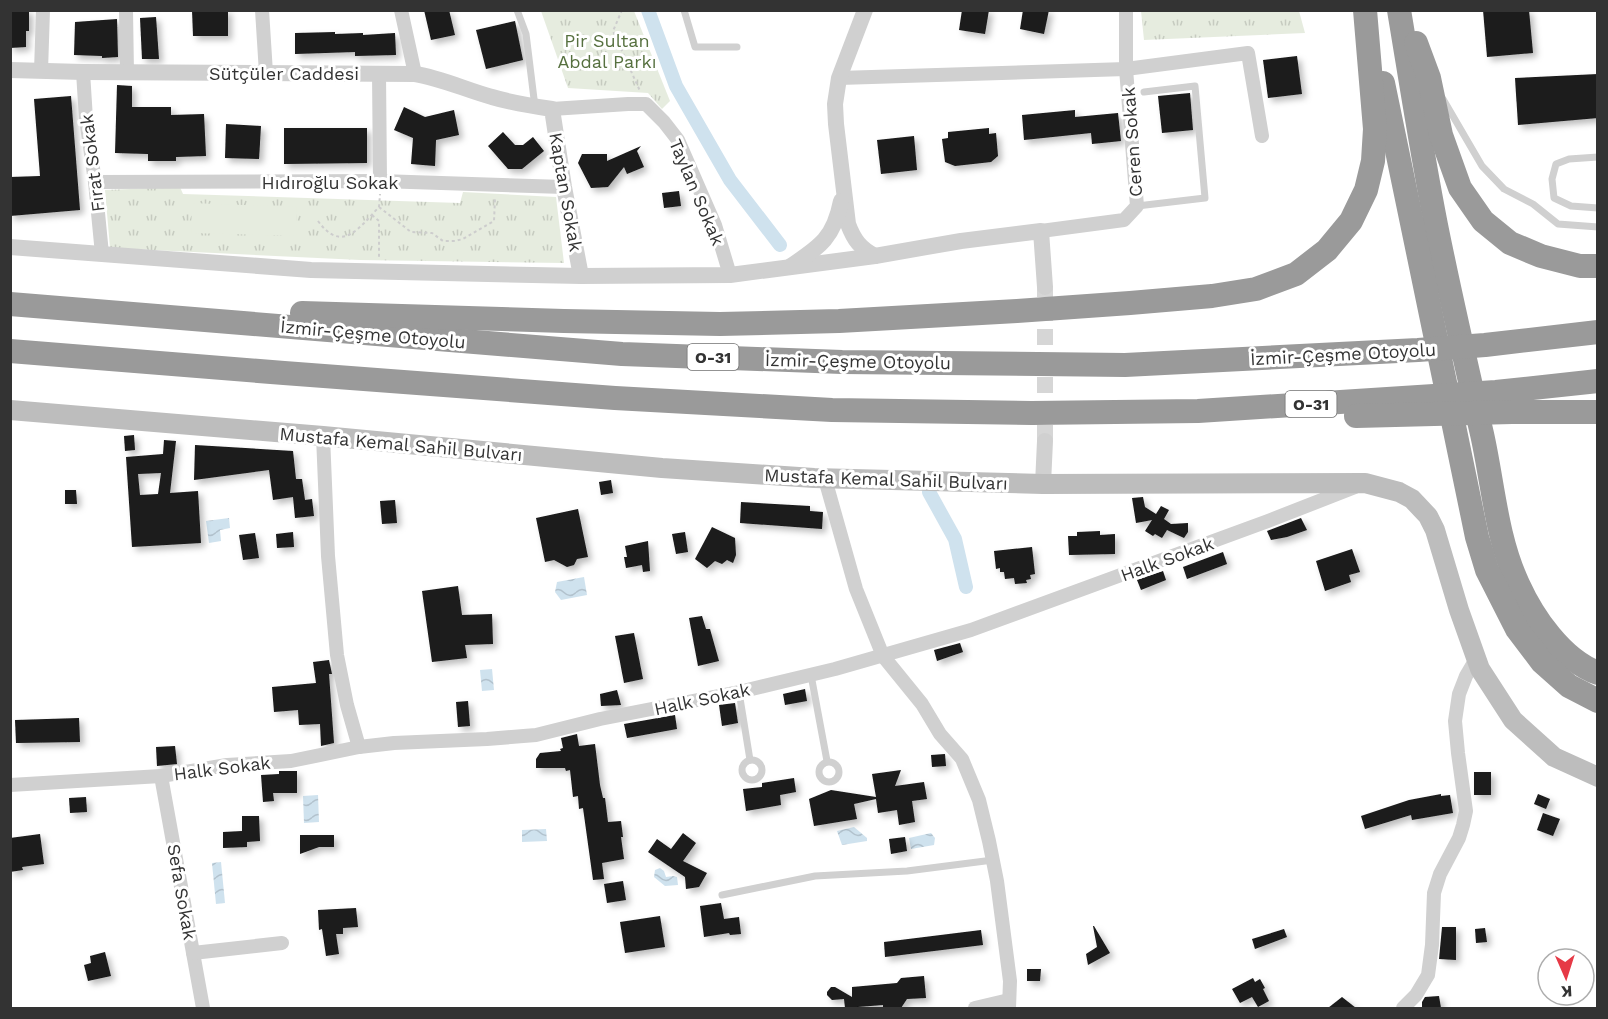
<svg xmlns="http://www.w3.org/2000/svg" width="1608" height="1019" viewBox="0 0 1608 1019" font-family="'Work Sans',sans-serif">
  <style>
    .park { fill: url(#park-tufts) }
    .pitch { fill: #e6ecdf }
    .water { fill: url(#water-waves) }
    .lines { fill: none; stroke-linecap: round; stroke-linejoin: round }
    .canal { stroke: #cfe2ee; stroke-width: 14 }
    .building { fill: #1a1a1a; fill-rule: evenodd; filter: url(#shadow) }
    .tertiary-tunnel { stroke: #d6d6d6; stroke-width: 16; stroke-dasharray: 16 8; stroke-linecap: butt }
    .path { stroke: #cdcdcd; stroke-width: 2; stroke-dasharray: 3 3; stroke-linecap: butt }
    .service { stroke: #d0d0d0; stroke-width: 7 }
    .minor { stroke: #d0d0d0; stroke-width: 14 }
    .tertiary { stroke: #d0d0d0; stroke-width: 16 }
    .secondary { stroke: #bdbdbd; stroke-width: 20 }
    .motorway { stroke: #9a9a9a; stroke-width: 24 }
    .labels { text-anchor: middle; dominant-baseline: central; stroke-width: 6; stroke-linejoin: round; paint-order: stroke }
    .shield { fill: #fff; stroke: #707070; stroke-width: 1.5 }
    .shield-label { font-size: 16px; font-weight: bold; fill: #333 }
    .park-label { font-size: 18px; fill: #56703f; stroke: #fff }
    .street-label { font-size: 18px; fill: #333; stroke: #fff }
  </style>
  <defs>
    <pattern id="park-tufts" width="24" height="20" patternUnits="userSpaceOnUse" patternTransform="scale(1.5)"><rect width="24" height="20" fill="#e6ecdf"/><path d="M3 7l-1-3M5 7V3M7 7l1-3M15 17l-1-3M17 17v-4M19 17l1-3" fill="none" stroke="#c6cbc0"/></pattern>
    <pattern id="water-waves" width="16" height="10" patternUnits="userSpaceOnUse" patternTransform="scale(1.5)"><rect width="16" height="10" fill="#cfe2ee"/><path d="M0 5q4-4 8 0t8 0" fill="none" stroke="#b2c2cd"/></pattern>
    <filter id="shadow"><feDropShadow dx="4" dy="4" stdDeviation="3" flood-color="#0004"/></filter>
  </defs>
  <rect width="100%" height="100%" fill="#fff"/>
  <!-- park -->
  <g class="park">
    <polygon points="541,11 634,11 670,101 662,109 648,93 568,88"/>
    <polygon points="1141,11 1299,11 1305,33 1144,40"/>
    <polygon points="180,187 183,194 460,203 463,192 556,197 564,263 360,260 110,248 105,190"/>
  </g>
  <!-- pitch -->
  <polygon class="pitch" points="192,203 297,207 296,236 191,233"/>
  <!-- water -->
  <g class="water">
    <polygon points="229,518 230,528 220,530 221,541 209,543 206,521"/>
    <polygon points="584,577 587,595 561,600 555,592 557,582"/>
    <polygon points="492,669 494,690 482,691 480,670"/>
    <polygon points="318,795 319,822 304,823 303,796"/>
    <polygon points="854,827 867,838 867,841 842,845 837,831"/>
    <polygon points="546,829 547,841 522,842 522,830"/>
    <polygon points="931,833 935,838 934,845 911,849 909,838"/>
    <polygon points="221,862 225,903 216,904 212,863"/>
    <polygon points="660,868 664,871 666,877 673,876 677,877 678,885 665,886 654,877 655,870"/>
  </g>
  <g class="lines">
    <!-- canal -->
    <g class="canal">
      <polyline points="648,10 676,86 730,180 780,245"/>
      <polyline points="929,492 955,539 966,587"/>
    </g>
  </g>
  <!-- building -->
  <g class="building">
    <polygon points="10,10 29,10 29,31 26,31 26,47 10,48"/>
    <polygon points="192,10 228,10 228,36 193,36"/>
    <polygon points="424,10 449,10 455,35 431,40"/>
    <polygon points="962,10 989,10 985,34 959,30"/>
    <polygon points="1023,10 1049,10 1044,34 1020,29"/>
    <polygon points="1483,10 1529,10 1533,53 1487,57"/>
    <polygon points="156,17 159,59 142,59 140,18"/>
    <polygon points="117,19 118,57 102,58 102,56 74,55 75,22"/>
    <polygon points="515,21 523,60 486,69 476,30"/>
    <polygon points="335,32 335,34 363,33 363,35 395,33 396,55 355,56 355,52 295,54 295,33"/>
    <polygon points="1297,56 1302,94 1268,98 1263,60"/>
    <polygon points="1598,74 1598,118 1518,125 1515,78"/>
    <polygon points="117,85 132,86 132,107 171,107 171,115 204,114 206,156 176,157 176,161 148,161 148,154 115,153"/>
    <polygon points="1190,93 1193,130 1162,133 1158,96"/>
    <polygon points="71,96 80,210 10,216 10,177 40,176 34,99"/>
    <polygon points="404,107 425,117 454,110 459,135 436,140 435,166 411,164 413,138 394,130"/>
    <polygon points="1075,110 1075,117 1118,113 1121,141 1092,144 1091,133 1024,140 1022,115"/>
    <polygon points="226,124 261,126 259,159 225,158"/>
    <polygon points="284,128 367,128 367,163 284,164"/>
    <polygon points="989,128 989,134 996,133 998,156 991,162 955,166 945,162 942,139 948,138 948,132"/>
    <polygon points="503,132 515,145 523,145 533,137 544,151 522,169 508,169 488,146"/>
    <polygon points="914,136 917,170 881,174 877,140"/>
    <polygon points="641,146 637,151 644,167 627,174 624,167 608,187 591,188 578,163 582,154 607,154 607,161"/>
    <polygon points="679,191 681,206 664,208 662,193"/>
    <polygon points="134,435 135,450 125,451 124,436"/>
    <path d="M164 440 176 441 170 493 198 491 201 543 132 547 126 457 163 454ZM161 473 158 494 140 495 138 474Z"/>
    <polygon points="195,445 293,451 296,479 302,479 305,500 312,499 314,516 295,518 293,497 273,500 269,470 194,480"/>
    <polygon points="611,480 613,493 601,495 599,482"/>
    <polygon points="65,490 76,490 77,504 65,504"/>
    <polygon points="1143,497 1145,507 1156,514 1161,506 1169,510 1164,519 1171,524 1188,523 1188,532 1184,538 1167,530 1162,538 1155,534 1153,536 1145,531 1152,520 1136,523 1132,498"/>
    <polygon points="395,500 397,523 382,524 380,501"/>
    <polygon points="741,502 810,506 810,511 823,512 822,529 740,523"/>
    <polygon points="578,509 588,557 577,559 574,565 567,567 554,560 545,562 536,518"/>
    <polygon points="1301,518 1307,530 1287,537 1271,540 1267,531"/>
    <polygon points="712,527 735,538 736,555 733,563 727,560 722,564 715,561 707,568 695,559"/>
    <polygon points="1100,531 1100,535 1115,534 1115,554 1069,555 1068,536 1077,536 1077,532"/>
    <polygon points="293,532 294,547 277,548 276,534"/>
    <polygon points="685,532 688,552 676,554 672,534"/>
    <polygon points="255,533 259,558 243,560 239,535"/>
    <polygon points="648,541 650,571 643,572 642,565 626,568 624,557 627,557 625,546"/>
    <polygon points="1032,547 1035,574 1030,575 1031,579 1026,580 1027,583 1015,584 1014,578 1005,579 1004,572 1000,572 1000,568 996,569 994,551"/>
    <polygon points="1352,549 1360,572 1349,575 1351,582 1325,591 1316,561"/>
    <polygon points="1223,552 1227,564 1187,579 1183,567"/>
    <polygon points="1163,571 1166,580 1141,590 1137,580"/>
    <polygon points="458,586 462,615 492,614 493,644 465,645 467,658 432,662 422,591"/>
    <polygon points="702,616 706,629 710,629 719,661 698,666 689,618"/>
    <polygon points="634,633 643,679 624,683 615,636"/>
    <polygon points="960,643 963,652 937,661 934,650"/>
    <polygon points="329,660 332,674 329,674 334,743 321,746 320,724 299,725 298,710 274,712 272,687 316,683 313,662"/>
    <polygon points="805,689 807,701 785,705 783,694"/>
    <polygon points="617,690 621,705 601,706 600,694"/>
    <polygon points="468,701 470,726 458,727 456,702"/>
    <polygon points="735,703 738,723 722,726 719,705"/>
    <polygon points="675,715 677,729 627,738 624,724"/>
    <polygon points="79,718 80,742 16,743 15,720"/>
    <polygon points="577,734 579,746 595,744 600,785 603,798 605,798 608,822 621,821 623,837 621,837 624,859 602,863 604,879 593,880 583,808 579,809 578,796 573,797 570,770 566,771 565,768 536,768 536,759 540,753 561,751 560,749 563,748 561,738"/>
    <polygon points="175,746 177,764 157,766 156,747"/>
    <polygon points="945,754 946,766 932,767 931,755"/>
    <polygon points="901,770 895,786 924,782 927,799 912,801 915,822 899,825 897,810 878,813 876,799 854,804 857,819 814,826 809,799 831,790 876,797 872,774"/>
    <polygon points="279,771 297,771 297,793 273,793 274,801 263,802 261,775 279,774"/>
    <rect x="1474" y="772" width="17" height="23"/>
    <polygon points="794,778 796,792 780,795 781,805 746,811 743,789 762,787 762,783"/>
    <polygon points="1441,794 1441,796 1450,795 1453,813 1412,820 1411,815 1365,829 1361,816 1409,800"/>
    <polygon points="1538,794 1550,799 1546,809 1534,804"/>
    <polygon points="86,797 87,812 70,813 69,798"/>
    <polygon points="1543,813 1560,819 1553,836 1537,830"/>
    <polygon points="242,816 259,816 260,841 247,842 247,847 223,848 223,832 242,831"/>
    <polygon points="683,833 696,843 683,861 707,873 699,887 686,889 685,877 648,852 657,839 671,849"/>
    <polygon points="40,834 44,864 22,867 23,870 10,872 10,838"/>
    <polygon points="300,835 334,835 334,847 319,847 300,854"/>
    <polygon points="905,837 907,851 891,854 889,839"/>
    <polygon points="623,881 626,900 607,903 604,884"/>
    <polygon points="721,903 724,919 739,917 741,934 730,935 729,933 704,937 700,906"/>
    <polygon points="356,908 358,927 343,928 343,934 336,934 339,954 326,956 322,929 319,930 318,910"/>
    <polygon points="660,916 665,947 625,953 620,922"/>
    <polygon points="1093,926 1094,926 1110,953 1088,965 1086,954 1097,947"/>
    <polygon points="1442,927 1456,927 1456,960 1439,959"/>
    <polygon points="1485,928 1487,942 1476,943 1475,929"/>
    <polygon points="1284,929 1287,937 1255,949 1252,939"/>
    <polygon points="981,930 983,945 885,957 884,942"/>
    <polygon points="105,952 111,976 88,981 84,965 91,963 90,956"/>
    <polygon points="1027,969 1041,969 1040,981 1027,981"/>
    <polygon points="924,976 926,998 907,999 901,1008 883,1008 883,1005 845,1008 844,999 832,1000 827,995 827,992 831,987 835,987 852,997 852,987 897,983 901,978"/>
    <polygon points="1253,978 1255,982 1260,979 1265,988 1263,989 1269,1001 1258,1007 1252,997 1240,1003 1232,989"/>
    <polygon points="1439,996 1441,1008 1422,1008 1422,1002 1425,997"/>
    <polygon points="1342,997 1356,1008 1328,1008"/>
  </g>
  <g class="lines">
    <!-- tertiary-tunnel -->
    <polyline class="tertiary-tunnel" points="1045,441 1045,287"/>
    <!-- path -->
    <g class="path">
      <polyline points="622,10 613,31 640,91"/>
      <polyline points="379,207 411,232 432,233 443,241 455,241 463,239 494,221 495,198"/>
      <polyline points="372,215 379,221 379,258"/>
      <path d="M318 221C342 254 359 228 379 207L380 194"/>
    </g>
    <!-- service -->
    <g class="service">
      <polyline points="517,10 526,34 535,107"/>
      <polyline points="684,10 695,47 737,47"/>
      <polyline points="1443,99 1482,166 1504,189 1533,204 1558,224 1598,227"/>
      <polyline points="1598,157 1569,159 1556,164 1552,179 1554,198 1571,206 1598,208"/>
      <polyline points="1137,206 1205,198 1195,86 1144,92"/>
      <polyline points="811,675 827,761"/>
      <polyline points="739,692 750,760"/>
      <circle cx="752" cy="770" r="10"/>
      <circle cx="829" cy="772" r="10"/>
      <polyline points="722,895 815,876 907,871 993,860"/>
    </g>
    <!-- minor -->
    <g class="minor">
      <polyline points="126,10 127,73"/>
      <polyline points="262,10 266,73"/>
      <polyline points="401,10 415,74"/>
      <polyline points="41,71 43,10"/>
      <polyline points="83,72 86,119 95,182 102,254"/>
      <polyline points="379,73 380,181"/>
      <polyline points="839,78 1126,69 1248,53 1262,136"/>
      <polyline points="552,109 628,104 646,104 664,122 678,140 715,225 730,275"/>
      <polyline points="95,182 380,181 564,187"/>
      <polyline points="1041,231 1124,220 1137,206 1126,69 1126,10"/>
      <polyline points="323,436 328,556 337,655 347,705 359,747"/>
      <polyline points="825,479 856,589 883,656 922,704 940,734 962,759 979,800 989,841 997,881 1010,981 1009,1008"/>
      <polyline points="161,776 203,1008"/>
      <polyline points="10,785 161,776 227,765 291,761 359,747 394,743 487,739 536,735 600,719 739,692 835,669 971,630 1268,521 1355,487"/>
      <polyline points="193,953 282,943"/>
      <polyline points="975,1008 1009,1000"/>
      <polyline points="1403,1008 1416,995 1428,975 1432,945 1434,893 1440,874 1459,838 1463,825 1466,811 1458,753 1455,721 1459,694 1466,676 1476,659"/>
    </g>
    <!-- tertiary -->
    <g class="tertiary">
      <path d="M865 10 839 78 835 104 836 124 848 224C854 240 860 248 875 256"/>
      <path d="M10 70 83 72 415 74C441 78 466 90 492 97 512 103 532 106 552 109L564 187 581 276"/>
      <polyline points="10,247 311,270 581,276 730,275 875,256 961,241 1041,231 1045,287"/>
      <path d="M791 266C821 246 834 237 841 201"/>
      <polyline points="1043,484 1045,441"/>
    </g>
    <!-- secondary -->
    <polyline class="secondary" points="10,410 323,436 662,468 814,478 1043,484 1365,483 1399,492 1412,499 1428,516 1435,530 1459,610 1480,669 1513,720 1554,757 1598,777"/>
    <!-- motorway -->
    <g class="motorway">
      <path d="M1399 10C1411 82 1422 154 1436 225 1450 295 1466 364 1482 434 1493 483 1496 537 1518 584 1533 617 1562 660 1598 673"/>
      <polyline points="1416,43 1429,78 1441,135 1460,188 1483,221 1510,243 1541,256 1580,266 1598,266"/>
      <polyline points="1383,83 1477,537 1487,570 1517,629 1542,662 1569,686 1598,701"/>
      <polyline points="10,304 622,354 842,362 1125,365 1418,350 1485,345 1598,332"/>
      <polyline points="302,313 564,321 720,324 839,321 1017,311 1130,303 1212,296 1256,289 1296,274 1327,250 1351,221 1366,190 1373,161 1375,129 1365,10"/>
      <polyline points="10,351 284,373 615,398 832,410 1032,413 1198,411 1496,392 1598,381"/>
      <polyline points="1356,416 1512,412 1598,412"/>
    </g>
  </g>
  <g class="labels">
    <!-- shield labels -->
    <g class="shield">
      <rect x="687.5" y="344" width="51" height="26" rx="4.5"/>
      <rect x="1285.5" y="391" width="51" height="26" rx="4.5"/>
    </g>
    <g class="shield-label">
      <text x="713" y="357">O-31</text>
      <text x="1311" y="404">O-31</text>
    </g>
    <!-- park labels -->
    <g class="park-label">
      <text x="607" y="40">Pir Sultan<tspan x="607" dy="21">Abdal Parkı</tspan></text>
    </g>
    <!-- street labels -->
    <g class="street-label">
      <text x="284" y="73">Sütçüler Caddesi</text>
      <text transform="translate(1132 142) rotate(-94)">Ceren Sokak</text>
      <text transform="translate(92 163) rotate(-97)">Fırat Sokak</text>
      <text x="330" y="182">Hıdıroğlu Sokak</text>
      <text transform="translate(566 192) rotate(80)">Kaptan Sokak</text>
      <text transform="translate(697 192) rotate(67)">Taylan Sokak</text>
      <text transform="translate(373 334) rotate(5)">İzmir-Çeşme Otoyolu</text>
      <text transform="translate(1343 354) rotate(-3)">İzmir-Çeşme Otoyolu</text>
      <text transform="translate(858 361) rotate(1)">İzmir-Çeşme Otoyolu</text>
      <text transform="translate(401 444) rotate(5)">Mustafa Kemal Sahil Bulvarı</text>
      <text transform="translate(886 479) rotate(2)">Mustafa Kemal Sahil Bulvarı</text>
      <text transform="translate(1167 559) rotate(-20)">Halk Sokak</text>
      <text transform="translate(702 699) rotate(-12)">Halk Sokak</text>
      <text transform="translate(222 768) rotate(-7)">Halk Sokak</text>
      <text transform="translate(182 892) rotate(80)">Sefa Sokak</text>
    </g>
  </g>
  <!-- border -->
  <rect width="1608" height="1019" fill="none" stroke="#333333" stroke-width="24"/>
  <!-- north arrow -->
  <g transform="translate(1566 977) rotate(177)"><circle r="28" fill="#ffffff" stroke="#adadad" stroke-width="1.5"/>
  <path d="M0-4.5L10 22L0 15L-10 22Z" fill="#e63946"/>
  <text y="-9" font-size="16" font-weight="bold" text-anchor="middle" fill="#333333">K</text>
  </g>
</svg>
